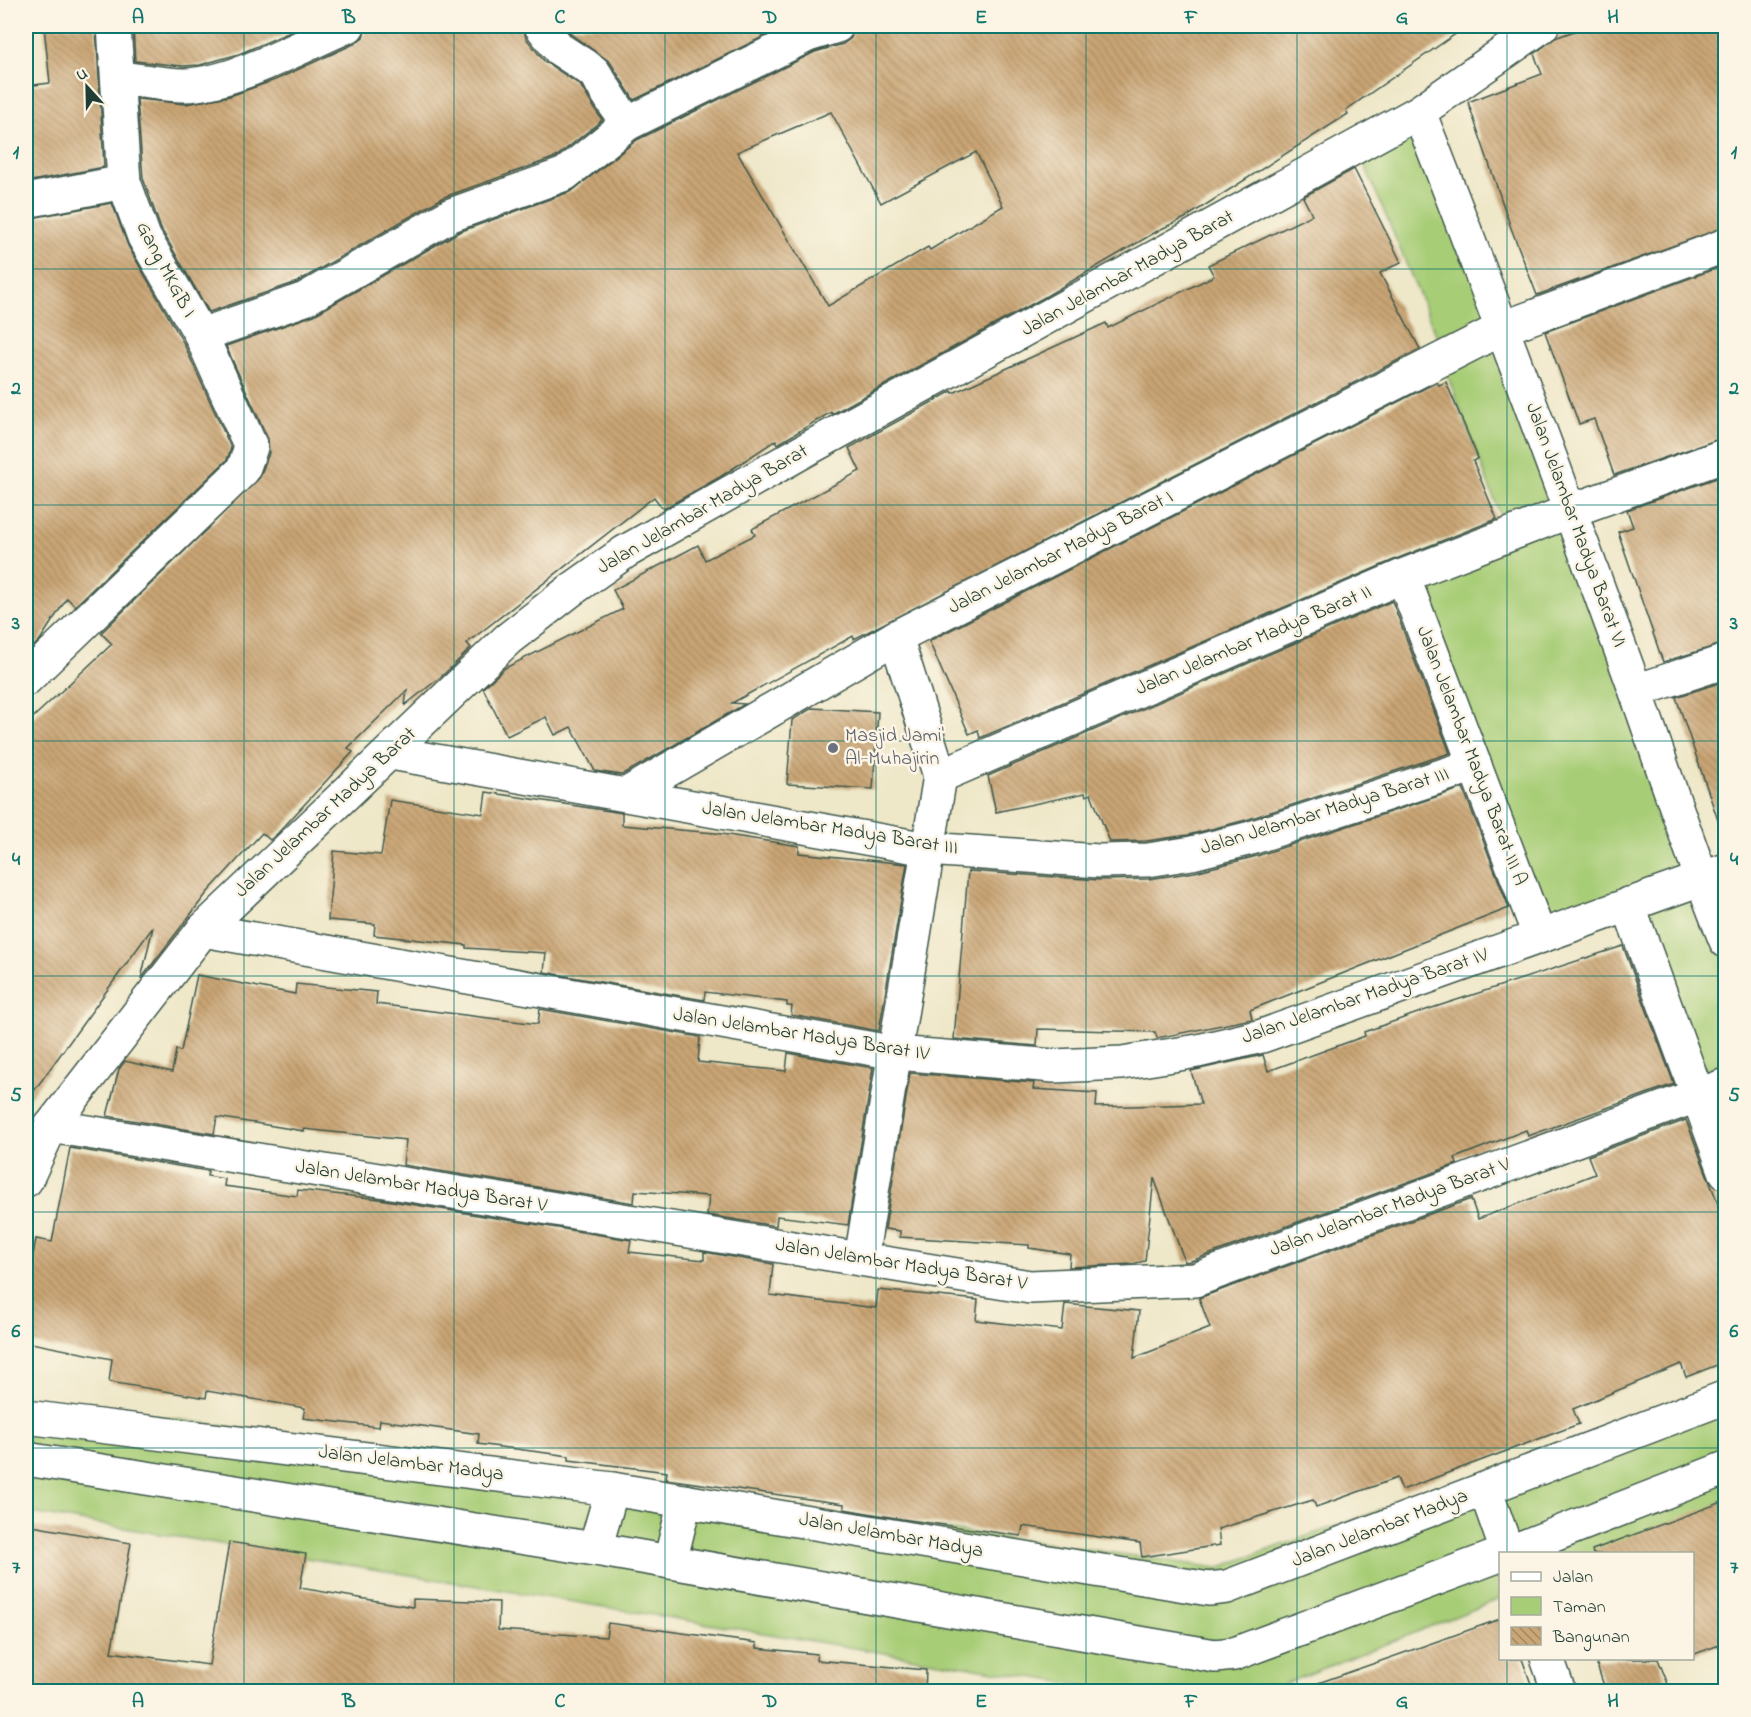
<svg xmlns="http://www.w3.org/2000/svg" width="1751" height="1717" viewBox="0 0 1751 1717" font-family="'Indie Flower',sans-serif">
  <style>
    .green { fill: #a8cd77; stroke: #648556; stroke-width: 1.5 }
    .building { fill: url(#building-back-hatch); fill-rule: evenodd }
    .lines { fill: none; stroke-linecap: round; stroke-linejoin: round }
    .minor-casing { stroke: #3e564a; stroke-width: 36 }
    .minor { stroke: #fff; stroke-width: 33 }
    .grid { fill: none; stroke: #0f766e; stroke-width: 1.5; stroke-opacity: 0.55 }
    .worship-dot { fill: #6b7280; stroke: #fcf5e5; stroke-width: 2 }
    .labels { text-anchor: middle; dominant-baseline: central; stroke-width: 5; stroke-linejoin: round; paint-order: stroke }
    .street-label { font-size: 20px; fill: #1f3d34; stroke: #fcf5e5 }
    .worship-label { font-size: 20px; fill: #5b616d; stroke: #fcf5e5; text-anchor: start }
    .neatline { fill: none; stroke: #0f766e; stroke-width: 2 }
    .grid-label { font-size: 20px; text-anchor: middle; font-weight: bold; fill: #0f766e }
  </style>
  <defs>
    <pattern id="building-back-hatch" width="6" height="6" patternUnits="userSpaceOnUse" patternTransform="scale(1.5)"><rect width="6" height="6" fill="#caa575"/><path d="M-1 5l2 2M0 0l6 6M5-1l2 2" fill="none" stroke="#a38861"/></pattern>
  </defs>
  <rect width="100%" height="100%" fill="#fcf5e5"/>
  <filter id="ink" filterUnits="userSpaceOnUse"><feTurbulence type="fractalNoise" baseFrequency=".0167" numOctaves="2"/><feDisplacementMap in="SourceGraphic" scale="12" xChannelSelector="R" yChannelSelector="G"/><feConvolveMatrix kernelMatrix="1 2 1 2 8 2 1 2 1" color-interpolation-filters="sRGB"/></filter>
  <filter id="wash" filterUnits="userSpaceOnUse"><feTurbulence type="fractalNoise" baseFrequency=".008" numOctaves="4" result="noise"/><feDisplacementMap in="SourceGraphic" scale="24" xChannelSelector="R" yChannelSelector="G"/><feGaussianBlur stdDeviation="1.35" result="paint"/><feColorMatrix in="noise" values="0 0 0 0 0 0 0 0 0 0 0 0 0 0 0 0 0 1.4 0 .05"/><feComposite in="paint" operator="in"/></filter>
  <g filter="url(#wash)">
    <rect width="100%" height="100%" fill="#eee7c8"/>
    <!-- green -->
    <g class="green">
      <polygon points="1417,119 1497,325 1443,351 1360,154"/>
      <polygon points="1500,337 1564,509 1506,531 1444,366"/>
      <polygon points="1568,516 1692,865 1540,926 1411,579"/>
      <polygon points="1696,885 1725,953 1725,1081 1698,1090 1631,903"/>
      <polygon points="1725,1387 1725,1511 1617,1553 1500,1554 1500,1599 1266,1691 1116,1691 26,1512 26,1398 1218,1568"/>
    </g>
    <g id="blocks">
      <!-- building -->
      <g class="building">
        <polygon points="44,26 96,26 104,167 26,182 26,86 50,83"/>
        <polygon points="133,26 304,26 239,54 200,65 183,66 135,61"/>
        <polygon points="366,26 523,26 526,38 544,61 580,85 602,120 556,157 444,197 297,282 209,312 161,229 143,178 137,99 186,104 230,96 275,80 356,43 363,37"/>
        <polygon points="564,26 785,26 634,100 610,62 572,35"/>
        <path d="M855 26H1467L1346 110 1348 114 1185 218 1161 229 1043 298 832 414 831 412 778 444 776 440 720 477 663 509 654 497 467 643 471 648 442 676 405 705 407 690 348 748 353 752 278 833 270 840 262 833 207 893 141 979 153 927 26 1102V724L112 644 101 633 260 477 269 453 268 439 226 346 314 315 459 232 572 191 637 140 815 52 843 44 851 38ZM831 112 881 203 976 152 1003 206 930 250 928 247 828 306 737 152Z"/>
        <polygon points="1588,26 1725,26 1725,227 1537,295 1511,228 1468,102 1542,74 1534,54 1555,38"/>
        <polygon points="1354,169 1401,262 1380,273 1420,349 854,639 853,636 732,703 745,704 622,775 595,771 571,727 555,735 546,717 507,736 483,688 505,668 623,609 613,590 698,545 705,560 755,535 752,529 860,471 849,448 952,391 953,393 1106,323 1108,328 1214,276 1208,265 1312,215 1303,197"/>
        <polygon points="112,203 128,246 184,344 231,448 227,460 75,606 67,598 40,640 31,649 26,564 26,219"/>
        <polygon points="1725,265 1725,437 1614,475 1594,419 1579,424 1545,332"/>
        <polygon points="1437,382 1439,385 1446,382 1478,458 1473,461 1497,519 1396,559 980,738 978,730 969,734 929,641"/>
        <polygon points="1725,475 1725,643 1663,662 1618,532 1633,527 1627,510"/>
        <polygon points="1392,601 1450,753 1246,820 1188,835 1146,841 1110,842 1091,794 1086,796 1085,793 996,812 988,776"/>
        <polygon points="1725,681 1725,828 1721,829 1676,697"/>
        <polygon points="812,708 878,712 873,789 787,784 792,720"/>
        <polygon points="1463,788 1509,908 1250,1010 1252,1019 1157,1038 1155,1032 1038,1029 1037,1046 954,1039 968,871 1099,880 1149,879 1195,872 1257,856"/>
        <polygon points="486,792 622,813 622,825 715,833 799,846 799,853 907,864 879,1031 791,1015 792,1006 787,1006 787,1002 705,992 704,1000 544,972 546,953 466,948 466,945 374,935 375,924 328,920 334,851 381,855 390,800 483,814"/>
        <polygon points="1623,946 1674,1084 1528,1136 1526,1130 1455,1158 1457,1164 1191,1261 1185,1262 1154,1178 1145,1261 1132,1264 1069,1267 1070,1254 1029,1248 1029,1245 900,1237 900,1231 885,1229 910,1073 1034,1083 1033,1089 1097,1093 1096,1107 1201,1104 1191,1071 1263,1055 1268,1071 1365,1036 1364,1032 1429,1009"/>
        <polygon points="197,975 295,994 296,984 377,992 376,1004 538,1024 540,1009 700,1037 698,1062 786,1071 788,1053 873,1068 848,1225 777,1216 776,1226 707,1215 709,1196 635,1191 634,1203 403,1165 406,1140 304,1129 304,1131 217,1117 214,1134 107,1116 119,1069 125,1061 172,1072 176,1050 181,1051"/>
        <polygon points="1686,1120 1725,1222 1725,1362 1686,1377 1681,1364 1573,1409 1579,1424 1402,1490 1397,1478 1316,1507 1313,1500 1218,1529 1220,1545 1142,1557 1140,1543 1023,1526 1021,1536 902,1519 844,1509 844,1504 666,1479 667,1472 569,1460 569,1456 478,1444 479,1434 380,1420 379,1427 303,1418 305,1408 207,1391 206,1398 109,1382 112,1359 26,1342 26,1292 36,1239 52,1242 70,1148 208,1171 207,1176 225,1179 224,1186 297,1196 298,1190 379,1199 631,1240 629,1252 704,1260 704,1252 773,1264 770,1295 876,1308 878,1290 978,1300 976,1320 1062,1330 1065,1304 1139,1311 1134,1358 1210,1328 1199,1298 1471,1199 1478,1219 1595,1174 1588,1156"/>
        <polygon points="1725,1501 1725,1643 1692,1655 1692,1554 1593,1554 1592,1550"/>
        <polygon points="26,1525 131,1543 111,1652 209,1665 229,1542 306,1554 300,1588 413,1607 413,1599 499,1602 498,1630 606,1637 608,1623 757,1643 757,1648 817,1654 816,1660 926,1670 925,1692 26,1692"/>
        <polygon points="1500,1619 1500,1659 1522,1659 1534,1692 1308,1692 1307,1687"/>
        <polygon points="1595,1659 1658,1659 1671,1692 1606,1692"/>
      </g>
    </g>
  </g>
  <g filter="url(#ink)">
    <use href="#blocks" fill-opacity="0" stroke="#3e564a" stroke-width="1.5"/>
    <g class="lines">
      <defs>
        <g id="minor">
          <polyline points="541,26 559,49 594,72 627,124"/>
          <path d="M119 78C141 80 163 85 184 85 233 85 302 45 348 26"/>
          <path d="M1419 112C1494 303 1565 496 1635 689 1665 773 1692 858 1726 941"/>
          <polyline points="26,201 124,182"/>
          <polyline points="201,335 305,299 451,215 565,174 627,124 808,35 837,26"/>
          <polyline points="1403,576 1539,935"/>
          <polyline points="26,679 243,470 251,447 201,335 144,237 124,182 114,26"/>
          <polyline points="1636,691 1726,661"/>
          <polyline points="391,753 927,849 1099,861 1148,860 1192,853 1251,838 1475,765"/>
          <polyline points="940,776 1403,576 1570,511 1726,455"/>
          <polyline points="627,794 896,637 1503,328 1726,245"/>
          <polyline points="1628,904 1726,1173"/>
          <polyline points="203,930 896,1053 1054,1066 1122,1063 1198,1051 1262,1036 1726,870"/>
          <polyline points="51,1126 1030,1287 1195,1280 1726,1085"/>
          <polyline points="26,1180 51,1126 203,930 508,639 571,590 625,552 809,448 1419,112 1542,26"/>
          <polyline points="861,1259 940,776 896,637"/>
          <polyline points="26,1417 612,1489 1209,1589 1227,1587 1726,1397"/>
          <polyline points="26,1459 595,1549 1215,1656 1234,1654 1500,1555"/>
          <polyline points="1485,1489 1508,1554"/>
          <polyline points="595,1549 612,1489"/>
          <polyline points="1505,1554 1726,1468"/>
          <polyline points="670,1562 685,1501"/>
          <polyline points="1547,1658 1559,1692"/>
        </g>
      </defs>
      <!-- minor casing -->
      <use href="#minor" class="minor-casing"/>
      <!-- minor -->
      <use href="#minor" class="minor"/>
    </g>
  </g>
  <!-- grid -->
  <path class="grid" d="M244 26V1692M454 26V1692M665 26V1692M876 26V1692M1086 26V1692M1297 26V1692M1507 26V1554M26 269H1726M26 505H1726M26 741H1726M26 976H1726M26 1212H1726M26 1448H1726M1507 1658V1692"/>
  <!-- markers -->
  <circle class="worship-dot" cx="833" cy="748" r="6"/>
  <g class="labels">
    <!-- street labels -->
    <g class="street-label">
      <text transform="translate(165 270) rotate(62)">Gang MKGB I</text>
      <text transform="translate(1128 274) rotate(-29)">Jalan Jelambar Madya Barat</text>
      <text transform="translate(703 510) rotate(-30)">Jalan Jelambar Madya Barat</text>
      <text transform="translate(1575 525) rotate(70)">Jalan Jelambar Madya Barat VI</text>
      <text transform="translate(1061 553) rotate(-27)">Jalan Jelambar Madya Barat I</text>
      <text transform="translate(1254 641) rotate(-23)">Jalan Jelambar Madya Barat II</text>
      <text transform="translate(1471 756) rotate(69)">Jalan Jelambar Madya Barat III A</text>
      <text transform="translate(1325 812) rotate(-17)">Jalan Jelambar Madya Barat III</text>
      <text transform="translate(326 813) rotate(-43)">Jalan Jelambar Madya Barat</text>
      <text transform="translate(830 829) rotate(9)">Jalan Jelambar Madya Barat III</text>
      <text transform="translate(1365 997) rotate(-19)">Jalan Jelambar Madya Barat IV</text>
      <text transform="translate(801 1035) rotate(9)">Jalan Jelambar Madya Barat IV</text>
      <text transform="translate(421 1187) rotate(9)">Jalan Jelambar Madya Barat V</text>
      <text transform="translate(1390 1208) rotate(-20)">Jalan Jelambar Madya Barat V</text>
      <text transform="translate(901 1265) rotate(9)">Jalan Jelambar Madya Barat V</text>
      <text transform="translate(411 1464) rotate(7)">Jalan Jelambar Madya</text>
      <text transform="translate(1380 1529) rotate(-21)">Jalan Jelambar Madya</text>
      <text transform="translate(891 1536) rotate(10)">Jalan Jelambar Madya</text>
    </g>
    <!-- worship labels -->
    <g class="worship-label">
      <text x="845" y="736">Masjid Jami'<tspan x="845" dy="23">Al-Muhajirin</tspan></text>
    </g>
  </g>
  <!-- margin -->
  <rect width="1751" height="1717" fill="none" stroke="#fcf5e5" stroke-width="66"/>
  <!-- legend -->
  <rect x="1499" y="1552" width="195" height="108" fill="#fcf5e5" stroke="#a4ab9e" stroke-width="1.5"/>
  <rect x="1511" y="1572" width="30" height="9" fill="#ffffff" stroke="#a4ab9e" stroke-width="1.5"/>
  <text x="1553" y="1582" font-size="18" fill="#1f3d34">Jalan</text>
  <rect x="1511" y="1597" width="30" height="18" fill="#a8cd77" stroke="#a4ab9e" stroke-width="1.5"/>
  <text x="1553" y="1612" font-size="18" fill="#1f3d34">Taman</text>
  <rect x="1511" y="1627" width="30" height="18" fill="url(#building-back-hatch)" stroke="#a4ab9e" stroke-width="1.5"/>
  <text x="1553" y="1642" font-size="18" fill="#1f3d34">Bangunan</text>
  <!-- north arrow -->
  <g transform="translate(87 87) rotate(338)" stroke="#fcf5e5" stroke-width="4.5" paint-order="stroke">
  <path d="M0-4.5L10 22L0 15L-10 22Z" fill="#1f3d34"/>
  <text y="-9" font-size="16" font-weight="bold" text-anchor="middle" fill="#1f3d34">U</text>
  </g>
  <rect x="33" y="33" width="1685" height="1651" class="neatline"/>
  <g class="grid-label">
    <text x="138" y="23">A</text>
    <text x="349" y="23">B</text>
    <text x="560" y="23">C</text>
    <text x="770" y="23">D</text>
    <text x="981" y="23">E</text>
    <text x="1191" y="23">F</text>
    <text x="1402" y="23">G</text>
    <text x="1613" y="23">H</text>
    <text x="16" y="158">1</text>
    <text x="1734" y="158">1</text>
    <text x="16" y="394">2</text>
    <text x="1734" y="394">2</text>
    <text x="16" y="629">3</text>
    <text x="1734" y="629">3</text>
    <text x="16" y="865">4</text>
    <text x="1734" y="865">4</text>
    <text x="16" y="1101">5</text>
    <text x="1734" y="1101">5</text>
    <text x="16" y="1337">6</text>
    <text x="1734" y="1337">6</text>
    <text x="16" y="1573">7</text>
    <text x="1734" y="1573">7</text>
    <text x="138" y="1707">A</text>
    <text x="349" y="1707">B</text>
    <text x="560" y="1707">C</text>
    <text x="770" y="1707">D</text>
    <text x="981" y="1707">E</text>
    <text x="1191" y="1707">F</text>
    <text x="1402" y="1707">G</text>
    <text x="1613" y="1707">H</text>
  </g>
</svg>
